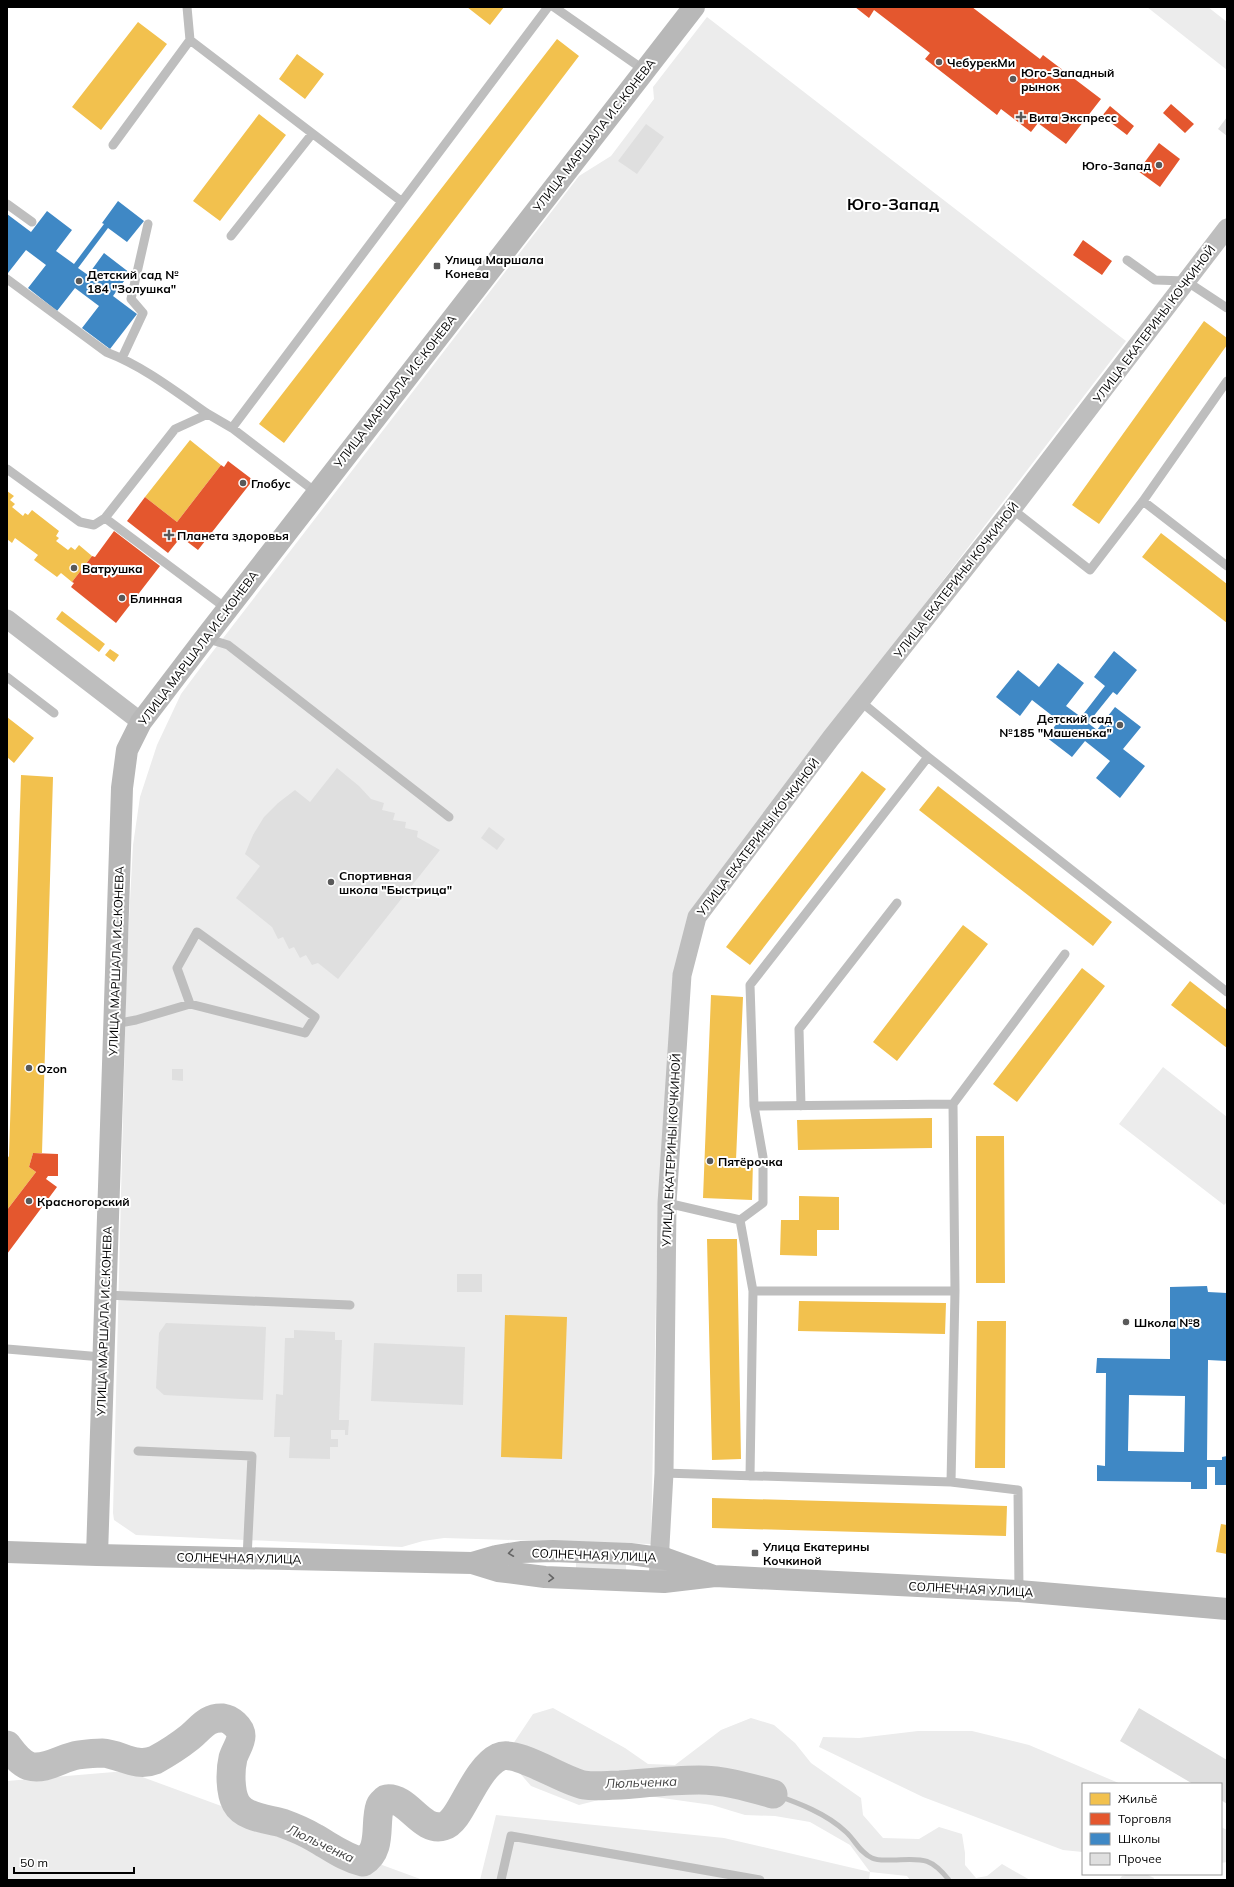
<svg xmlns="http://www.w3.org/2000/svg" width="1234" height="1887" font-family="Mulish,sans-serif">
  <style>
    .green { fill: #ececec }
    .homes { fill: #f2c14e }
    .shops { fill: #e4572e }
    .schools { fill: #3f88c5; fill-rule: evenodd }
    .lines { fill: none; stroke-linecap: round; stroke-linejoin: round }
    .stream { stroke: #bfbfbf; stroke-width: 5 }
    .river { stroke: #bfbfbf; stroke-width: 29 }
    .building { fill: #dfdfdf }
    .lane { stroke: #bebebe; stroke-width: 9 }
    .street { stroke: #bebebe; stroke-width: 19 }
    .secondary { stroke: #b8b8b8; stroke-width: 22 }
    .oneway { stroke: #656565 }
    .poi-dot { fill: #595959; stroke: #fff; stroke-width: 1.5 }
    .labels { text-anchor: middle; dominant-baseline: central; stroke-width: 4; stroke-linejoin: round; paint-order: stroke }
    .poi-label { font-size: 12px; font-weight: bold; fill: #000; stroke: #fff; text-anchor: start }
    .street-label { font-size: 12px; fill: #000; stroke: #fff }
    .water-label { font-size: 13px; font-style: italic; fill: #444; stroke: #fff }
    .district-label { font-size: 16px; font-weight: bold; fill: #000; stroke: #fff }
  </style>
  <rect width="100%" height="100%" fill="#fff"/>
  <path class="green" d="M1147,7H1208L1227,22V70Z
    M707,17L1126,341L690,911L658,1200L651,1544L444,1538L423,1541L402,1547L136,1535L114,1520L113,1513L127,956L133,845L140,797L157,745L181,694L207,659L579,176L611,156L654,99L653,87Z
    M1163,1067L1227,1117V1202L1224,1205L1119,1124Z
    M576,1561H626V1574L576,1569Z
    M553,1708L625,1748L648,1764L675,1765L721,1730L751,1718L774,1725L795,1743L811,1763L861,1798L863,1815L883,1838L919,1839L939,1827L962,1834L965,1853V1865L976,1878L987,1876L1002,1864L1030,1880H910L907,1876L870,1872L850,1845L810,1822L775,1816L745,1815L712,1805L648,1796L618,1795L579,1805L531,1786L505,1756L533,1714Z
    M918,1731H972L1029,1745L1121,1784H1083V1852L1063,1850L923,1797L819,1747L823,1737L859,1738Z
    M126,1771L423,1880H7V1781Z
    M496,1815L724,1838L870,1872L869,1880H480Z
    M1221,1827L1227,1830V1862L1221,1863Z
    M1130,1874H1146L1154,1878L1153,1880H1119L1122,1876Z"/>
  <path class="homes" d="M467,7H504L490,25Z
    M138,22L167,44L101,130L72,107Z
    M557,39L579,56L284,443L259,424Z
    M297,54L324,74L305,99L279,79Z
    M259,114L286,135L220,221L193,201Z
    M1204,321L1227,338V345L1099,524L1072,505Z
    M190,440L221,465L177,522L145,497Z
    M7,491L14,496L10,500L15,504L12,507L23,516L25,513L28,515L32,510L59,531L56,536L59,538L56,541L68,550L71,547L75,550L79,545L92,556L72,582L61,573L57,577L34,560L38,555L15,538L12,543L7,539Z
    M1161,533L1227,584V623L1142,557Z
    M62,611L105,644L99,652L56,619Z
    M110,649L119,655L114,662L105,655Z
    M7,717L34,738L14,763L7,757Z
    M862,771L886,789L750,965L726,947Z
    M21,775L53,777L42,1153H33L29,1167L36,1172L7,1210V1159L9,1156Z
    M938,786L1112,922L1093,946L919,810Z
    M963,925L988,944L897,1061L873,1042Z
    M1082,968L1105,986L1017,1102L993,1084Z
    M1190,981L1227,1010V1048L1171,1005Z
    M711,995L743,997L736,1160L753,1161L752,1200L703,1198Z
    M932,1118V1148L798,1150L797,1120Z
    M976,1136H1004L1005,1283H976Z
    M799,1196L839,1197V1230H817V1256L780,1255L781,1220H799Z
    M707,1239H737L741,1459L712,1460Z
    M799,1301L946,1303L945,1334L798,1331Z
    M505,1315L567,1317L562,1459L501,1457Z
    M977,1321H1006L1005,1468H975Z
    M712,1498L1007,1506L1006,1536L712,1528Z
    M1221,1524L1227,1525V1554L1216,1552Z"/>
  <path class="shops" d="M855,7H972L1040,59L1043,55L1101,99L1066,144L1038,123L1031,132L1001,109L997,115L925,59L930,53L874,10L869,18Z
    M1171,104L1194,124L1185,133L1163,113Z
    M1110,106L1134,126L1127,135L1102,116Z
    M1159,143L1180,159L1160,187L1138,171Z
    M1083,240L1112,261L1102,275L1073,255Z
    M228,461L253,480L198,550L181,537L168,553L127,521L145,497L177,522L221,465L224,467Z
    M114,531L160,566L116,623L71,587L74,583L72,582L92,556L95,557Z
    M33,1153L58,1154V1176H48L46,1179L57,1187L7,1254V1210L36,1172L29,1167Z"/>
  <path class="schools" d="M118,201L144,221L127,242L108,228L78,268L88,275L104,253L130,273L113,296L137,314L110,349L82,328L99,306L75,288L57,311L28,288L46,265L26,250L8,273L7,272V214L31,232L47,211L72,230L56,251L74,264L104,224L102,223Z
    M1114,651L1137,670L1117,695L1113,692L1088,723L1097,730L1115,707L1141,727L1123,749L1145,766L1120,798L1096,778L1110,761L1085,741L1072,757L1046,737L1059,721L1032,700L1020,716L996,697L1018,670L1039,687L1058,663L1084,683L1066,706L1081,717L1105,686L1094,677Z
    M1207,1286L1208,1292L1227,1293V1361L1208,1360L1207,1460H1222V1457L1227,1456V1485H1215V1467H1207V1489H1191V1482L1097,1481V1465L1105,1466L1106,1373H1096L1097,1358L1170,1359V1287ZM1129,1395L1185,1396L1184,1452L1128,1451Z"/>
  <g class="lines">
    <path class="stream" d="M773,1794C798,1803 826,1813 846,1832C855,1840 860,1853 872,1858C878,1861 886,1860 893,1860C922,1859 930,1856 949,1880"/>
    <path class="river" d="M7,1745C13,1753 19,1762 29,1766C45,1771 63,1757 78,1755C86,1754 95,1753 102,1753C121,1754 135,1768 155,1760C166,1754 180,1745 190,1737C201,1728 207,1717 223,1718C230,1719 241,1727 241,1736C241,1743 235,1751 233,1758C230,1771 230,1792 236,1803C244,1818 268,1819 282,1823C293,1827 305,1832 315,1838C331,1847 345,1858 363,1862C383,1850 374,1823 380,1806C381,1803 384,1801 386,1799C408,1796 421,1833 444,1826C461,1822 473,1770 499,1757C516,1749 565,1782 584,1785C596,1787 608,1785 620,1785C646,1783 673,1780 699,1780C724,1780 748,1787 773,1794"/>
  </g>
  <path class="building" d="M1227,117V136L1218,129Z
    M646,124L664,137L637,174L618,161Z
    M337,768L359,786L371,799L384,803L382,810L395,813L393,820L406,822L405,828L418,831L417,837L440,850L338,979L318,963L312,965L306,955L300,958L294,947L289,949L283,937L278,939L272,927L236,898L260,866L245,854L253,835L264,817L278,803L295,790L310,802Z
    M489,827L505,839L497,850L481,838Z
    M172,1069H183V1081L172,1080Z
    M457,1274H482V1292H457Z
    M166,1323L266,1327L263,1400L164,1395L156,1388L159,1333Z
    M294,1330L335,1332V1340H342L339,1420H349L348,1435H345V1430H331V1439H338V1447H330V1459L289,1458L290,1437H274L276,1394L283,1395L285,1338H294Z
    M374,1343L465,1347L463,1405L371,1401Z
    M1139,1708L1227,1760V1804L1221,1800V1784H1193L1120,1741Z"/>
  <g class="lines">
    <path class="lane" d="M554,7L644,70
      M190,40L401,201
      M113,145L190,40L187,7
      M7,204L32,222
      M231,236L312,134
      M1127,260L1155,280L1186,281L1227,308
      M7,279L106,352C143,366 175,391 208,414
      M122,358L143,313L131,299L148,224
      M232,428L548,7
      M7,469L80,522L94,525L105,518L175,429L208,414L232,428L317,493
      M1143,501L1227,566
      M1012,509L1090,570L1143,501L1227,381
      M105,518L227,609
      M205,638L228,645L449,817
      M7,677L54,713
      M860,701L928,757L1227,992
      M114,1024L136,1020L190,1004L305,1033L315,1017L197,932L177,968L190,1004
      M754,1106L953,1104
      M801,1106L799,1029L897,903
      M667,1203L740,1220
      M753,1291H955
      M105,1295L350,1305
      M7,1349L102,1357
      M138,1451L252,1456L247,1558
      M664,1473L951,1482L1018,1490L1019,1591
      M750,1476L753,1291L740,1220L763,1203V1157L754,1106L750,985L928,757
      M951,1482L955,1291L953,1104L1065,954
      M501,1880L511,1836L760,1880"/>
    <path class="street" d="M7,619L141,722
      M658,1582L664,1473L667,1203L682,975L697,917L831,738L1012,509L1227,228"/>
    <path class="secondary" d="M7,1552L97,1555L472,1563L496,1556L521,1552L553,1551L630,1554L667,1559L714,1576
      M97,1555L122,788L127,750L141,722L205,638L694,7
      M472,1563L498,1571L545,1577L664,1582L715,1576L1019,1591L1227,1609"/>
  </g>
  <defs><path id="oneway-chevron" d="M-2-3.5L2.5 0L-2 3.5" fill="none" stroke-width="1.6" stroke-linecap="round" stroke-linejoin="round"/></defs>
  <g class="oneway">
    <use href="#oneway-chevron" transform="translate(511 1553) rotate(172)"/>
    <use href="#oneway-chevron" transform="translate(551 1578) rotate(3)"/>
  </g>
  <g class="poi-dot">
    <circle cx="939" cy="62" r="4"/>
    <circle cx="1013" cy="79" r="4"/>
    <path d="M1019 111h4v4h4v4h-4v4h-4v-4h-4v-4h4z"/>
    <circle cx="1159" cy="165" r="4"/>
    <rect x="433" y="262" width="8" height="8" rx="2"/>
    <circle cx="79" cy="281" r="4"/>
    <circle cx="243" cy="483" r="4"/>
    <path d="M167 529h4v4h4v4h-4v4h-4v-4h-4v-4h4z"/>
    <circle cx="74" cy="568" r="4"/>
    <circle cx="122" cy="598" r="4"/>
    <circle cx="1120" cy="725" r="4"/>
    <circle cx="331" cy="882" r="4"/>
    <circle cx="29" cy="1068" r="4"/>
    <circle cx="710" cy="1161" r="4"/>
    <circle cx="29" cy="1201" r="4"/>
    <circle cx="1126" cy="1322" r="4"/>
    <rect x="751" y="1549" width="8" height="8" rx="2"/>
  </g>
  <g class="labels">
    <g class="poi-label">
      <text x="947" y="62">ЧебурекМи</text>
      <text x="1021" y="72">Юго-Западный<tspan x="1021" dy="14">рынок</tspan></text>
      <text x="1029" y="117">Вита Экспресс</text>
      <text x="1151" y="165" text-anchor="end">Юго-Запад</text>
      <text x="445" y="259">Улица Маршала<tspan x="445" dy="14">Конева</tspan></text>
      <text x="87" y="274">Детский сад №<tspan x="87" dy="14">184 "Золушка"</tspan></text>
      <text x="251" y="483">Глобус</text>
      <text x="177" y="535">Планета здоровья</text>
      <text x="82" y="568">Ватрушка</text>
      <text x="130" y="598">Блинная</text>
      <text x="1112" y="718" text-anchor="end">Детский сад<tspan x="1112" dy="14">№185 "Машенька"</tspan></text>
      <text x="339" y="875">Спортивная<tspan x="339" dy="14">школа "Быстрица"</tspan></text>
      <text x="37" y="1068">Ozon</text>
      <text x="718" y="1161">Пятёрочка</text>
      <text x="37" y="1201">Красногорский</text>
      <text x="1134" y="1322">Школа №8</text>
      <text x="763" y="1546">Улица Екатерины<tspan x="763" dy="14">Кочкиной</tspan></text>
    </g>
    <g class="street-label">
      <text transform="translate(594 135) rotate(-52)">УЛИЦА МАРШАЛА И.С.КОНЕВА</text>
      <text transform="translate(1154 324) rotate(-53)">УЛИЦА ЕКАТЕРИНЫ КОЧКИНОЙ</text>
      <text transform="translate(395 391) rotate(-52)">УЛИЦА МАРШАЛА И.С.КОНЕВА</text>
      <text transform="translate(956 580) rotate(-52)">УЛИЦА ЕКАТЕРИНЫ КОЧКИНОЙ</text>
      <text transform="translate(198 648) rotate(-53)">УЛИЦА МАРШАЛА И.С.КОНЕВА</text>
      <text transform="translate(758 837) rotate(-53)">УЛИЦА ЕКАТЕРИНЫ КОЧКИНОЙ</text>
      <text transform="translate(116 961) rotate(-88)">УЛИЦА МАРШАЛА И.С.КОНЕВА</text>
      <text transform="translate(671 1150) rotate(-87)">УЛИЦА ЕКАТЕРИНЫ КОЧКИНОЙ</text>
      <text transform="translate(104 1321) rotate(-88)">УЛИЦА МАРШАЛА И.С.КОНЕВА</text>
      <text transform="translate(594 1555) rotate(2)">СОЛНЕЧНАЯ УЛИЦА</text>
      <text transform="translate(239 1558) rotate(1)">СОЛНЕЧНАЯ УЛИЦА</text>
      <text transform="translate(971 1589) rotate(3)">СОЛНЕЧНАЯ УЛИЦА</text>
    </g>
    <g class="water-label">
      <text transform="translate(641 1782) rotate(-2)">Люльченка</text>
      <text transform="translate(321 1843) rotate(25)">Люльченка</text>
    </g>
    <g class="district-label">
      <text x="893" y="204">Юго-Запад</text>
    </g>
  </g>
  <rect width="1234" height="1887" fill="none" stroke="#000000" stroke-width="16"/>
  <rect x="1082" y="1783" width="140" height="92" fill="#ffffff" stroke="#999999"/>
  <rect x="1090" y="1793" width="20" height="12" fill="#f2c14e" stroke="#999999"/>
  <text x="1118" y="1803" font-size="12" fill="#000000">Жильё</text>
  <rect x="1090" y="1813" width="20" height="12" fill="#e4572e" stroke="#999999"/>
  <text x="1118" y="1823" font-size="12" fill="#000000">Торговля</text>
  <rect x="1090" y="1833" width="20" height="12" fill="#3f88c5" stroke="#999999"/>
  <text x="1118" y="1843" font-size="12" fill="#000000">Школы</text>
  <rect x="1090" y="1853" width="20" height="12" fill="#dfdfdf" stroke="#999999"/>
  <text x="1118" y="1863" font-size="12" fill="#000000">Прочее</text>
  <path d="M14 1867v6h120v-6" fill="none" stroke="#000000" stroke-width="2"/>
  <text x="20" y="1867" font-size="12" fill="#000000" stroke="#ffffff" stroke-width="3" paint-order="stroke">50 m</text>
</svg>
